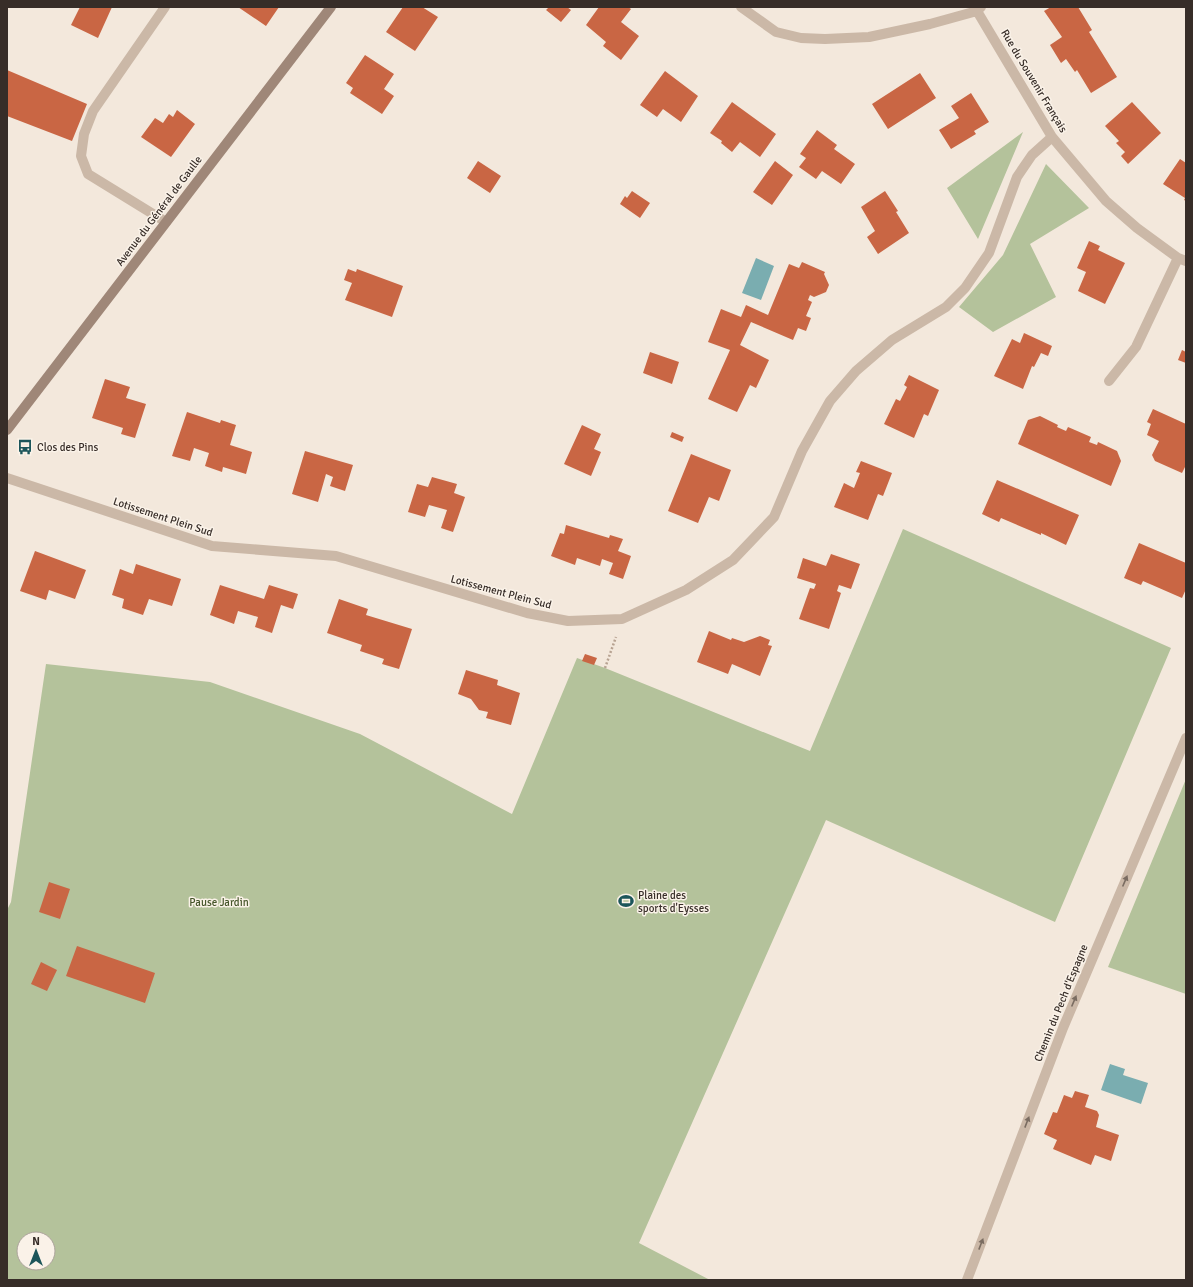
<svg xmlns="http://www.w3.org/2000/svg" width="1193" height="1287" font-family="Signika,sans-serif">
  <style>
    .green { fill: #b4c29b; fill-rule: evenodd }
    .water { fill: #7aadb0 }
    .building { fill: #c96644 }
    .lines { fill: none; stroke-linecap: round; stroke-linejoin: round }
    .path { stroke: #b7a291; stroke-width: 2.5; stroke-dasharray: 2 2; stroke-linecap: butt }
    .service { stroke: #cbb8a7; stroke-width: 10 }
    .minor { stroke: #cbb8a7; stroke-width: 10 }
    .secondary { stroke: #9f8778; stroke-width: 10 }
    .oneway { fill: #7a6c61 }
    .labels { text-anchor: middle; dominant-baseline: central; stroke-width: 3; stroke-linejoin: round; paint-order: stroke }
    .street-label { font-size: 11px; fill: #372d28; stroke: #faf2e8 }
    .poi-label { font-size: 11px; fill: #372d28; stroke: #faf2e8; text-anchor: start }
    .park-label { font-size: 11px; fill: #46562b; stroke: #faf2e8 }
  </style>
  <rect width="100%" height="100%" fill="#f3e8dc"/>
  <path class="green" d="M1023,132L978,239L947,188Z
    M1046,164L1089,208L1030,244L1056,297L993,332L959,307L1003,255Z
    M903,529L1171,648L1055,922L826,820L639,1243L710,1280H7V910L11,902L46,664L210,682L360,734L512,814L577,658L605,668L810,751ZM24,1239H48V1263H24Z
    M1186,779V994L1108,967Z"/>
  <path class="water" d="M756,258L774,266L761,300L742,293Z
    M1110,1064L1125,1069L1123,1075L1148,1083L1141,1104L1101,1090Z"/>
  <path class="building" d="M80,7H112L98,38L71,25Z
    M238,7H279L266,26Z
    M403,7H422L438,17L415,51L386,32Z
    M549,7H567L571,10L561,22L546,10Z
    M599,7H628L631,9L621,22L639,36L621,60L603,46L606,42L586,25Z
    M1051,7H1078L1092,30L1089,32L1117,77L1091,93L1077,70L1075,72L1066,59L1061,63L1050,45L1062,37L1044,11Z
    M365,55L394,74L384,89L394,96L382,114L350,93L353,88L346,83Z
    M7,70L87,104L72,141L7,116Z
    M665,71L698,96L681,122L663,109L657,117L640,105Z
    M920,73L936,98L888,129L872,104Z
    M971,93L989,122L974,131L976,134L951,149L939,130L959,118L951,106Z
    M732,102L776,134L760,157L740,142L732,152L721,143L722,141L710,133Z
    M1132,102L1161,133L1128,164L1121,156L1125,152L1116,143L1119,141L1105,126Z
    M177,110L195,124L171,157L141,137L155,118L163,123L169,114L173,117Z
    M817,130L837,145L834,149L855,164L841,184L822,171L816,179L799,167L806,158L800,154Z
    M1180,159L1186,163V201L1184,200L1185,198L1163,184Z
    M478,161L501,176L490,193L467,178Z
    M775,161L793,175L772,205L753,192Z
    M632,191L650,203L640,218L620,204L625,196L627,198Z
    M885,191L898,211L896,212L909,233L878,254L867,237L875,231L861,207Z
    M1089,241L1100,246L1098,250L1125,263L1105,304L1078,291L1086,272L1077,268Z
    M802,262L825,272L824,274L829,285L826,292L814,297L810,295L808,300L812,302L806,316L811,318L806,331L798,328L793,340L751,322L740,345L769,360L756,388L750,385L737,412L708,399L730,350L708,342L721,309L741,317L746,305L768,315L789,264L799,268Z
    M348,269L356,272L357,269L403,286L392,317L345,300L352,283L344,280Z
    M1024,333L1052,346L1048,356L1041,353L1034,367L1032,366L1023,389L994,376L1012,339L1020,343Z
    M1182,350L1186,352V363L1178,360Z
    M650,352L679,362L672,384L643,373Z
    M909,375L939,390L928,416L924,414L914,438L884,424L896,399L900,401L907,387L904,385Z
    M105,379L130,387L126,398L146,404L135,438L121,434L123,428L92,418Z
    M1153,409L1186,424V465L1182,473L1155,461L1152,455L1159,441L1147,435L1151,424L1147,422Z
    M187,412L220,423L221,420L236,425L230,445L252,452L246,474L223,467L222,472L205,466L209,453L194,448L190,461L172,456Z
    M1040,416L1058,425L1057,427L1066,431L1068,427L1091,437L1089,442L1097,445L1098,442L1117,451L1121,461L1111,486L1018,444L1028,420Z
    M582,425L601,434L594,449L601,452L591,476L564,464Z
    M672,432L684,437L682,442L670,437Z
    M305,451L353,465L345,491L330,486L333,477L326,474L318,502L292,494Z
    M691,454L731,470L719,501L709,497L698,523L668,511Z
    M861,461L892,473L883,496L878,494L868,520L834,507L844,483L854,488L860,473L856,472Z
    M432,477L457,484L454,493L465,497L453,532L441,528L447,510L429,505L425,517L408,512L417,484L428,487Z
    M997,480L1079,515L1066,545L1041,533V535L1001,518L999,522L982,514Z
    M566,525L609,538L610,535L623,539L618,551L631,556L623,579L609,574L613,563L602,559L600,566L577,558L575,565L551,556L560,533L564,534Z
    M1139,543L1186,563V589L1182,598L1143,581L1141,585L1124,578Z
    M35,551L86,570L75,599L49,590L46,600L20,591Z
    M831,554L860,564L851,589L839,585L837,591L841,593L829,629L799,619L810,588L814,589L816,584L797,578L803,558L826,566Z
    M136,564L181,579L172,606L149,599L143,615L122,608L124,599L112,595L120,569L133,574Z
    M220,585L264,599L269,585L298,594L293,609L281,605L272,633L255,627L258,617L238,611L234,624L210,615Z
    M339,599L368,609L366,615L412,629L399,669L382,664L384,659L360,651L362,645L327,633Z
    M709,631L731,640L732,638L744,642L760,636L770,640L768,645L772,646L760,676L732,664L728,674L697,662Z
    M585,654L597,658L594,665L582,661Z
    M466,670L498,680L497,685L520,693L511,725L486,718L488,712L479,710L471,699L458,694Z
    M49,882L70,889L60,919L39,912Z
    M77,946L155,973L145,1003L66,976Z
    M41,962L57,970L47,991L31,984Z
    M1075,1091L1089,1095L1085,1107L1097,1111L1099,1115L1096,1127L1119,1135L1111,1161L1095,1155L1091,1165L1053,1149L1057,1140L1044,1134L1053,1112L1057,1113L1064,1095L1072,1098Z"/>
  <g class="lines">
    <path class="path" d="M605,668L616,637"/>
    <path class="service" d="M165,7L93,111L84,134L81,156L88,174L166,222"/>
    <path class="minor" d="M741,7L776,32L801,38L825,39L869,37L930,24L977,11L981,7
      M977,11L1052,137L1106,201L1137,228L1178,258L1186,261
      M1109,381L1136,347L1178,258
      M7,478L212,546L336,556L527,613L568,621L622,619L686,590L733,560L774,517L802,451L830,401L856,371L892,340L946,307L965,288L989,253L1017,177L1032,155L1052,137
      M967,1280L1063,1028L1186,738"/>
    <path class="secondary" d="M7,430L331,7"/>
  </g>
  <defs><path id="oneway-solid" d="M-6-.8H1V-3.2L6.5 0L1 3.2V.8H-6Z"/></defs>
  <g class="oneway">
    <use href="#oneway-solid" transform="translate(1125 881) rotate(-67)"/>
    <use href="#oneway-solid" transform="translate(1074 1001) rotate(-67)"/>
    <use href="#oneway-solid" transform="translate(1027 1122) rotate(-69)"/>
    <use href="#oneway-solid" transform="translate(981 1244) rotate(-69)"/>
  </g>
  <defs>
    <g id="bus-bare" transform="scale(1.2)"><path d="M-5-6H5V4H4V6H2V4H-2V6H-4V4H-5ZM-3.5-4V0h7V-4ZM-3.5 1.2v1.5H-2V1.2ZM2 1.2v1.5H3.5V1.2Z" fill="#1c555a" stroke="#faf2e8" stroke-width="2.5" paint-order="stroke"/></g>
    <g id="stadium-bare" transform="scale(1.2)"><path d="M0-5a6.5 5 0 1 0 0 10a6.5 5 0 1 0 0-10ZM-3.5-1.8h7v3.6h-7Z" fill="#1c555a" stroke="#faf2e8" stroke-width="2.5" paint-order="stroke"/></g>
  </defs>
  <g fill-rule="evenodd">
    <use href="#bus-bare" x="25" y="447"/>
    <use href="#stadium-bare" x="626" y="901"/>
  </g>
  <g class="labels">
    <g class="street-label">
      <text transform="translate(1034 81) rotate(59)">Rue du Souvenir Français</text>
      <text transform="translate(159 211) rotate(-53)">Avenue du Général de Gaulle</text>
      <text transform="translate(163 517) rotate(18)">Lotissement Plein Sud</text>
      <text transform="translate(501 592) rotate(15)">Lotissement Plein Sud</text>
      <text transform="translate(1061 1003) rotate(-68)">Chemin du Pech d'Espagne</text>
    </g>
    <g class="poi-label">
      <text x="37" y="447">Clos des Pins</text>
      <text x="638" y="895">Plaine des<tspan x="638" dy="13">sports d'Eysses</tspan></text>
    </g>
    <g class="park-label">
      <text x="219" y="902">Pause Jardin</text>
    </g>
  </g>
  <rect width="1193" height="1287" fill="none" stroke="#372d28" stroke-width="16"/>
  <g transform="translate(36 1251)"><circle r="19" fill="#faf2e8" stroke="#aca39b"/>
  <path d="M0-3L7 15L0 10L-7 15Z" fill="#1c555a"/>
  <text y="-6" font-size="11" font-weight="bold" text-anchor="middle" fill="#372d28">N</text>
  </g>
</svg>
